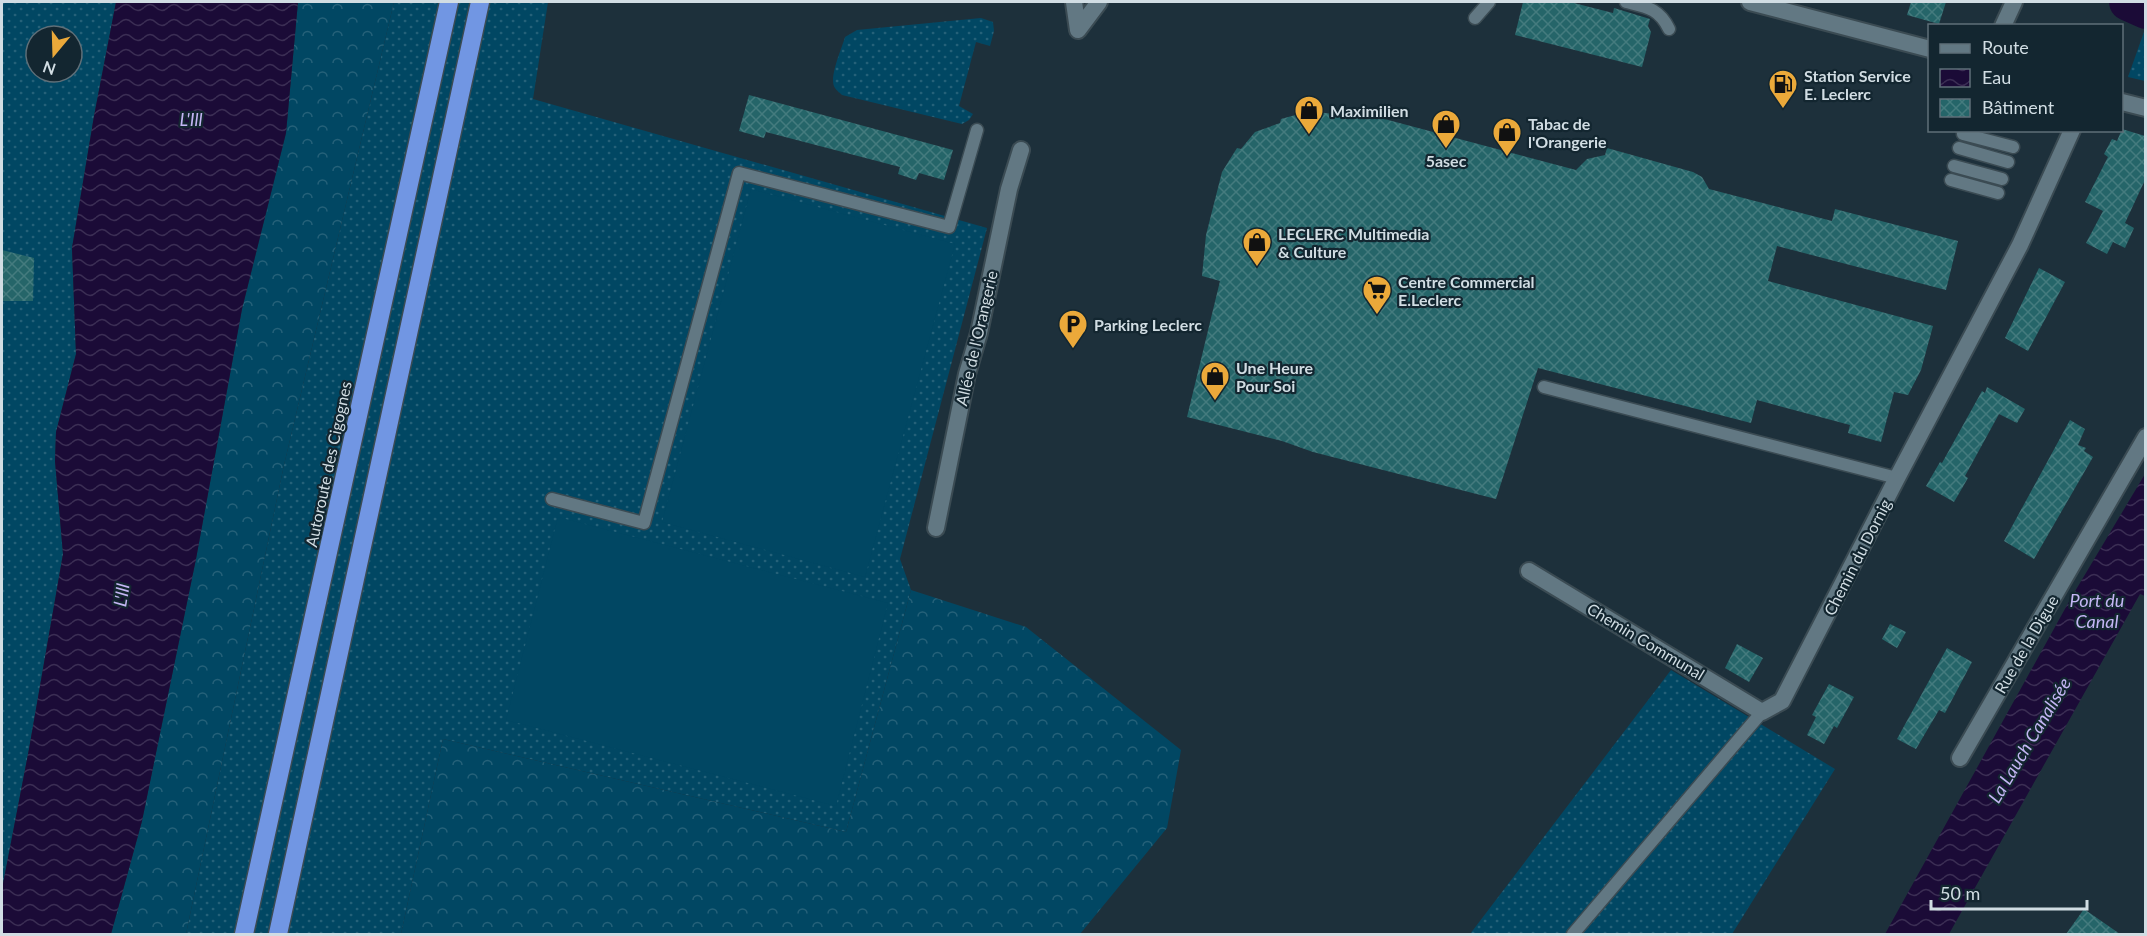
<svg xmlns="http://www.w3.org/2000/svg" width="2147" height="936" font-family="Lato,sans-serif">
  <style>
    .grass { fill: url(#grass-dots); fill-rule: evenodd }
    .forest { fill: url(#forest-crowns) }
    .pitch { fill: #014763 }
    .water { fill: url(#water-waves) }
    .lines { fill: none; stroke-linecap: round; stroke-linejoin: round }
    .river { stroke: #1b0b37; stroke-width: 38 }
    .building { fill: url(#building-cross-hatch) }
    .service-casing { stroke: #3b4b53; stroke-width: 15 }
    .minor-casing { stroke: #3b4b53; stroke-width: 20 }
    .secondary-casing { stroke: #3b4b53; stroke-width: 20 }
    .motorway-casing { stroke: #3b4b53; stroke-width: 21 }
    .service { stroke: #627883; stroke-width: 12 }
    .minor { stroke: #627883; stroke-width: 16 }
    .secondary { stroke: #627883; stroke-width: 16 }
    .motorway { stroke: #7196e3; stroke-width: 18 }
    .labels { text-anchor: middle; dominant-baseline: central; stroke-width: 4.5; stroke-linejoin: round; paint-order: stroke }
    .poi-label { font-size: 16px; font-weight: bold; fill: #d1dde3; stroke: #132630; text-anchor: start }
    .street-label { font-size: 16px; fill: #d1dde3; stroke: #132630 }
    .water-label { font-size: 18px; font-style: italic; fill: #c4b6f4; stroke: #132630 }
  </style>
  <defs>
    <pattern id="grass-dots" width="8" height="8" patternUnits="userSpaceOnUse" patternTransform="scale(1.5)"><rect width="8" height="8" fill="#014763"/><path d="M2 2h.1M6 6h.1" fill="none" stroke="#256179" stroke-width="1.8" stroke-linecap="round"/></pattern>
    <pattern id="forest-crowns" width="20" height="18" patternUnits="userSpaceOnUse" patternTransform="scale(1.5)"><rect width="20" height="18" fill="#014763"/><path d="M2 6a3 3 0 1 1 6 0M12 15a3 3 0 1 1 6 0" fill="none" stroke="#256179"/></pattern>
    <pattern id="water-waves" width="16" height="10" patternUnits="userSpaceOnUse" patternTransform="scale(1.5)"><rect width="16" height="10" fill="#1b0b37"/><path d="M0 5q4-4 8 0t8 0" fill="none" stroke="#3b2e54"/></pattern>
    <pattern id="building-cross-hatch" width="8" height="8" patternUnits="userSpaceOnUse" patternTransform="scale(1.5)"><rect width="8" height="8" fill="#256569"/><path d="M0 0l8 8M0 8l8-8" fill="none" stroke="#447b7e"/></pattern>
  </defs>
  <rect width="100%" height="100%" fill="#1d303b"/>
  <path class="grass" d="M2,2H116L94,116L72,248L76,354L56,432L55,461L63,554L29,749L2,889ZM36,36H72V72H36Z
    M394,2H548L533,99L987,228L900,559L911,590L846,832L443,739L401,934H186L284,465Z
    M981,18L993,22L994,31L990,46L976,42L959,106L973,114L969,120L962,124L842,95C841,94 836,90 835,88C828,79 842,48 845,37L857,30Z
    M2145,29V81L2128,77Z
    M1671,670L1835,769L1732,934H1470Z"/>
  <path class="forest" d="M298,2H394L284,465L186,934H111L142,821L196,559L242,309L286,133Z
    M911,590L1026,627L1181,750L1167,828L1080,934H401L443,739L846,832Z"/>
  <path class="pitch" d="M751,189L955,244L865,577L662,522Z
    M558,517L888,603L836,806L506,720Z"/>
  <path class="water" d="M116,2H298L286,133L242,309L196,559L142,821L111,934H2V889L29,749L63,554L55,461L56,432L76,354L72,248L94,116Z
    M2145,474V596L2140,594L1949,934H1885L2071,598Z"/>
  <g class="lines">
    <path class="river" d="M2128,2L2146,10"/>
  </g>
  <path class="building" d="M1523,2H1570L1613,13L1614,8L1650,19L1648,26L1651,32L1642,67L1515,35Z
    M1911,2H1946L1939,24L1907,15Z
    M749,95L953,150L944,180L919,173L916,180L898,174L900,167L766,132L764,138L739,131Z
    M1318,112L1361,118L1362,113L1576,170L1587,159L1605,155L1607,148L1693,172L1702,177L1709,189L1832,221L1835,209L1958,241L1946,290L1777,246L1768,281L1933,326L1921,370L1908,395L1894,392L1881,442L1848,433L1850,425L1757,400L1751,423L1538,368L1496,499L1313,452L1282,441L1187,417L1220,281L1202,276L1206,235L1222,172L1237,148L1241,149L1255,132L1280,123L1281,119L1299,114Z
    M2122,129L2145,136V180L2125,223L2134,228L2125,248L2113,242L2107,254L2086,243L2103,211L2085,202L2108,157L2104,154L2112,139L2117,141Z
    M2,250L34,258L33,301H2Z
    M2039,268L2065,282L2028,351L2005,338Z
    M1987,387L2025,409L2017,423L1999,414L1965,476L1968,478L1954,502L1926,486L1940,462L1942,463L1982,391L1985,393Z
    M2070,420L2085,429L2078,445L2086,448L2084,451L2093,457L2034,559L2004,541Z
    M1890,624L1906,632L1897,648L1882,639Z
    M1737,644L1763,658L1749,682L1725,668Z
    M1947,648L1972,662L1945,713L1939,710L1916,749L1897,739Z
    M1829,684L1854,697L1837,728L1834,726L1824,744L1807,735L1816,717L1812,715Z
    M2084,909L2120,934H2066Z"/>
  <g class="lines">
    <g class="service-casing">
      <path id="service" d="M1626,2C1646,7 1659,8 1669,29
        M1475,18L1489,2
        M1963,134L2013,147
        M1959,148L2008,162
        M1954,166L2002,179
        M1951,180L1998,193
        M1544,387L1897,478
        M552,499L644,523L739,173L949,227L977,130
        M1573,934L1762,712"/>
    </g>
    <g class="minor-casing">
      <path id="minor" d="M1074,2L1078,30
        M2003,26L2014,2
        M1078,30L1099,2
        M936,528L967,374L979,333L1009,189L1021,150
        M1529,571L1762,712L1782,701L1897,478L2020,245L2072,130
        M1960,758L2146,437"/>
    </g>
    <g class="secondary-casing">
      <path id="secondary" d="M1750,2L1930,49
        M2122,102L2146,108"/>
    </g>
    <g class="motorway-casing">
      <path id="motorway" d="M244,934L449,2
        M278,934L480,2"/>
    </g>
    <use href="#service" class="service"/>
    <use href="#minor" class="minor"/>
    <use href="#secondary" class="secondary"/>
    <use href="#motorway" class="motorway"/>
  </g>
  <defs>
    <g id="fuel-pin" transform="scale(1.5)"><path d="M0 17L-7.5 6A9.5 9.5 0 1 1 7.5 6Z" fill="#eba93a" stroke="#132630"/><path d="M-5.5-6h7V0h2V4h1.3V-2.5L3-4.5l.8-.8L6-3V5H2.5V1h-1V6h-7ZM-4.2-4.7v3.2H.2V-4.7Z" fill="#111"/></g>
    <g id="shop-pin" transform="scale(1.5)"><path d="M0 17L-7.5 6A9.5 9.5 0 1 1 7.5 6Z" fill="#eba93a" stroke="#132630"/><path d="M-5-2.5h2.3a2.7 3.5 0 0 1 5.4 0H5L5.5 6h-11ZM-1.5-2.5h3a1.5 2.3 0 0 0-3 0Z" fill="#111"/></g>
    <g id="supermarket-pin" transform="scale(1.5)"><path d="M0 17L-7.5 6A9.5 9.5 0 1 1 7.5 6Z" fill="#eba93a" stroke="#132630"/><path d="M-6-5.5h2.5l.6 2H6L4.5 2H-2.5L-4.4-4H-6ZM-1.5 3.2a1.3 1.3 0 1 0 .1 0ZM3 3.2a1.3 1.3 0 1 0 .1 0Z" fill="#111"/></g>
    <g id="parking-pin" transform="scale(1.5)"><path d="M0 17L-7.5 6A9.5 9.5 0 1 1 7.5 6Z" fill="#eba93a" stroke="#132630"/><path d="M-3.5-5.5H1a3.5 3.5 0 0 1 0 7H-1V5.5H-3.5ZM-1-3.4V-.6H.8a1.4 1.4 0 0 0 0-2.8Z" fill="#111"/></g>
  </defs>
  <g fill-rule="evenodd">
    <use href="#fuel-pin" x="1783" y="84"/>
    <use href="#shop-pin" x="1309" y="110"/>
    <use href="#shop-pin" x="1446" y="124"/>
    <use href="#shop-pin" x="1507" y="132"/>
    <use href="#shop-pin" x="1257" y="242"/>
    <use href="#supermarket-pin" x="1377" y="290"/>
    <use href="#parking-pin" x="1073" y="324"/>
    <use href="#shop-pin" x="1215" y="376"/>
  </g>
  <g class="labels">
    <g class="poi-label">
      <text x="1804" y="75">Station Service<tspan x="1804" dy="18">E. Leclerc</tspan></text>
      <text x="1330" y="110">Maximilien</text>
      <text x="1528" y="123">Tabac de<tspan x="1528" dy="18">l'Orangerie</tspan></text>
      <text x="1446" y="160" text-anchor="middle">5asec</text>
      <text x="1278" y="233">LECLERC Multimedia<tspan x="1278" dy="18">&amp; Culture</tspan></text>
      <text x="1398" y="281">Centre Commercial<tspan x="1398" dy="18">E.Leclerc</tspan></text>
      <text x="1094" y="324">Parking Leclerc</text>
      <text x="1236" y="367">Une Heure<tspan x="1236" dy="18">Pour Soi</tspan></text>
    </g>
    <g class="street-label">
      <text transform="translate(976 338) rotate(-77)">Allée de l'Orangerie</text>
      <text transform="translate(328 464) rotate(-78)">Autoroute des Cigognes</text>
      <text transform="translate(1857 557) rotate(-63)">Chemin du Dornig</text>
      <text transform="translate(1646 641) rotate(31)">Chemin Communal</text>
      <text transform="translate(2026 644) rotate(-60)">Rue de la Digue</text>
    </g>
    <g class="water-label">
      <text x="191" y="119">L'Ill</text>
      <text transform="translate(121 595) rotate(-81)">L'Ill</text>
      <text x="2097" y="600">Port du<tspan x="2097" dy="21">Canal</tspan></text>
      <text transform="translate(2029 740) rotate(-59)">La Lauch Canalisée</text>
    </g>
  </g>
  <rect width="2147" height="936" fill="none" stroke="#d1dde3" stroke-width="6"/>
  <rect x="1928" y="24" width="195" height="108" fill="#132630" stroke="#5f6f78" stroke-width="1.5"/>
  <rect x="1940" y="44" width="30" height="9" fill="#627883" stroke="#5f6f78" stroke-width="1.5"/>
  <text x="1982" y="54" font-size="18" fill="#d1dde3">Route</text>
  <rect x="1940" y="69" width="30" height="18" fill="url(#water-waves)" stroke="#5f6f78" stroke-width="1.5"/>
  <text x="1982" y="84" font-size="18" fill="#d1dde3">Eau</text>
  <rect x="1940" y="99" width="30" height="18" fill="url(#building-cross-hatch)" stroke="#5f6f78" stroke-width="1.5"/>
  <text x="1982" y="114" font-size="18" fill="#d1dde3">Bâtiment</text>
  <g transform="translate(54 54) rotate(199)"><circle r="28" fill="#132630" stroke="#5f6f78" stroke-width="1.5"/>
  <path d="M0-4.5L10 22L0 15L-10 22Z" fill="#eba93a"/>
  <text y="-9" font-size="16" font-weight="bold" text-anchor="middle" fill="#d1dde3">N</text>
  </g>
  <path d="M1931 900v9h156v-9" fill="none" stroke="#d1dde3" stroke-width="3"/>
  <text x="1940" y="900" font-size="18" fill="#d1dde3" stroke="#132630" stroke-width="4.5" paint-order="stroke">50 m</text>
</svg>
